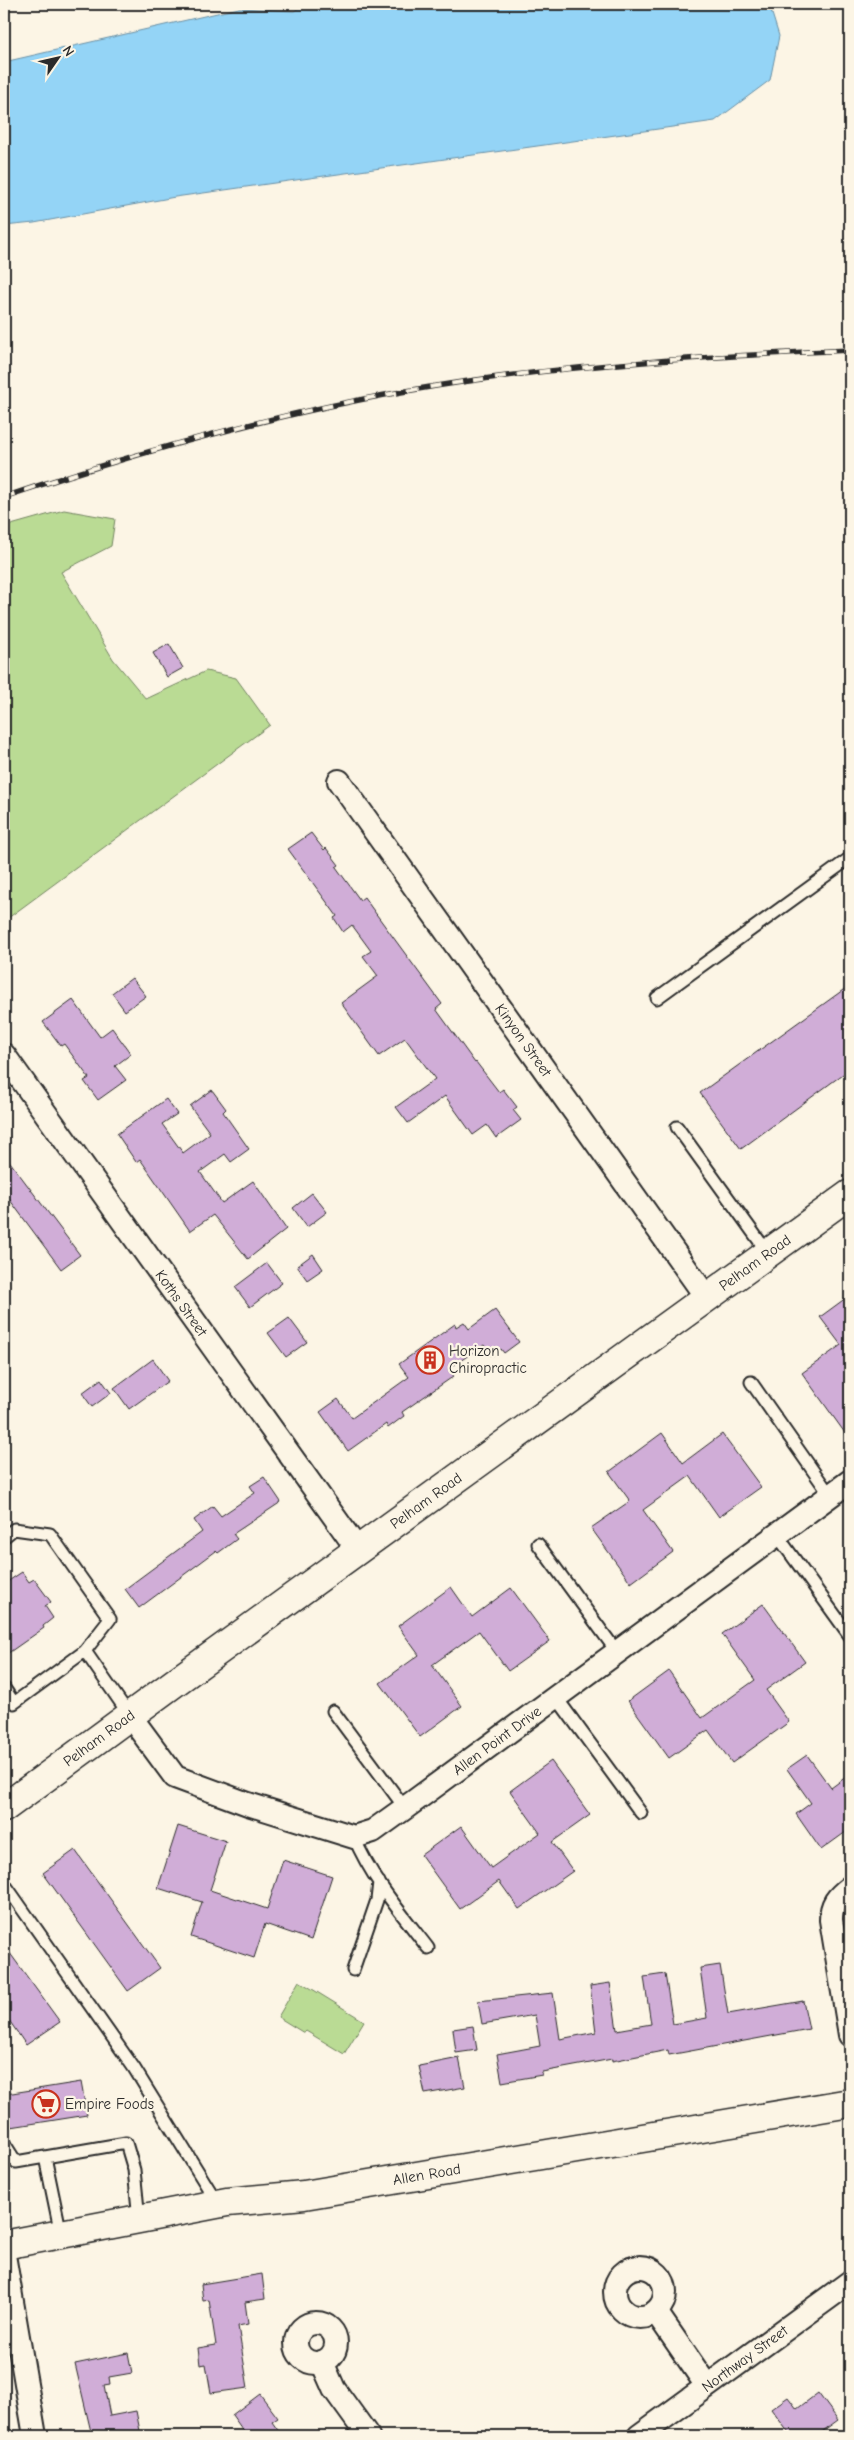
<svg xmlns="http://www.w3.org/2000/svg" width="854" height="2440" font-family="'Comic Neue',sans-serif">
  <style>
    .green { fill: #badb94; stroke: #728360 }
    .water { fill: #94d4f6; stroke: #6a90a5 }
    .building { fill: #d0add7; stroke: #2b2b2b }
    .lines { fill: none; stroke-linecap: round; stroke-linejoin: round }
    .lane-casing { stroke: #2b2b2b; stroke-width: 15 }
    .street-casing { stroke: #2b2b2b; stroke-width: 26 }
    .secondary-casing { stroke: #2b2b2b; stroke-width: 31 }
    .lane { stroke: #fcf5e5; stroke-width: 11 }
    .street { stroke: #fcf5e5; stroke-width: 22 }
    .secondary { stroke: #fcf5e5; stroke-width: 28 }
    .rail-casing { stroke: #2b2b2b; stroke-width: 5.5 }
    .rail { stroke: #fcf5e5; stroke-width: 4; stroke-dasharray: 11; stroke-linecap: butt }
    .labels { text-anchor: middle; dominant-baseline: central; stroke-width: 4.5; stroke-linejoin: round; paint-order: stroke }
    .street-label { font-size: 15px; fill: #2b2b2b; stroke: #fcf5e5 }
    .poi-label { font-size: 15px; fill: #2b2b2b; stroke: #fcf5e5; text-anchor: start }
  </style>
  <rect width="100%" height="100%" fill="#fcf5e5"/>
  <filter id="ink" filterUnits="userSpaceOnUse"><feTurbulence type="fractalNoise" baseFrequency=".02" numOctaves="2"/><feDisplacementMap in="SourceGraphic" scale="10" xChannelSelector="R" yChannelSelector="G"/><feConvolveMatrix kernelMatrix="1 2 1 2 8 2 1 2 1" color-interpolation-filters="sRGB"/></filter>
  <g filter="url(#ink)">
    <path class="green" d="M64,510L115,519L111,546L61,572L113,659L146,699L206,671L236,678L270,725L4,921V527Z
      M299,1981L364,2021L344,2054L306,2031L304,2033L278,2017Z"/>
    <path class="water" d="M306,4H769L779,36L770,80L715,121L175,197L34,223L4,226V62L239,8L294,11Z"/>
    <path class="building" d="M169,644L183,668L167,677L153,653Z
      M311,833L324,850L326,848L339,865L336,867L360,900L364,897L371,907L442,1004L436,1009L475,1063L476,1062L499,1092L503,1089L517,1107L513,1110L521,1120L496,1138L487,1125L473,1135L445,1096L408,1123L396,1107L435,1079L405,1038L379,1056L341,1003L378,976L363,956L371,951L352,925L343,932L334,918L337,916L288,849Z
      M132,978L146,996L125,1011L112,993Z
      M850,985V1069L741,1149L700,1093Z
      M73,1000L100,1037L112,1028L131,1054L115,1066L126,1080L98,1100L84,1081L89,1078L64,1044L61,1046L43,1022Z
      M212,1090L226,1109L223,1112L249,1149L231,1162L225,1154L200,1172L222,1203L253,1181L286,1229L248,1259L213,1215L190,1231L140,1159L136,1162L117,1134L166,1099L177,1114L162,1124L183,1153L210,1133L190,1106Z
      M4,1154L80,1255L61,1269L4,1192Z
      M312,1193L327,1212L307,1227L293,1208Z
      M313,1254L323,1269L307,1280L297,1266Z
      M267,1263L282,1283L250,1307L235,1287Z
      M850,1295V1440L802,1373L841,1345L820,1317Z
      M495,1310L519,1342L504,1353L501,1349L492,1356L484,1345L448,1369L454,1376L402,1412L404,1416L388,1428L386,1424L348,1451L320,1412L338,1399L352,1418L409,1377L399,1364L455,1324L456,1327L464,1322L469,1329Z
      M289,1318L307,1342L286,1357L268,1333Z
      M153,1359L168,1381L129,1409L114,1388Z
      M101,1379L111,1393L92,1407L82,1393Z
      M662,1433L683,1463L722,1434L761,1487L719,1517L690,1476L643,1510L673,1552L631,1583L591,1528L630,1501L609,1472Z
      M264,1477L281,1502L233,1534L237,1539L218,1553L216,1551L139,1608L125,1589L202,1532L194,1520L213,1506L221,1516L255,1493L250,1486Z
      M22,1572L29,1582L34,1579L51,1602L45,1606L53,1618L43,1626L44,1628L4,1656V1584Z
      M451,1587L472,1617L511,1588L550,1641L508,1671L479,1631L432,1665L462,1706L420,1737L380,1683L419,1655L398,1626Z
      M763,1604L805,1662L766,1690L789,1722L732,1763L708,1730L669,1758L628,1701L669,1671L702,1718L755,1680L722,1634Z
      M807,1755L831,1788L850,1774V1829L821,1850L796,1814L811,1803L787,1769Z
      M551,1761L590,1815L552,1842L573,1871L519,1909L499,1881L460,1909L421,1855L461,1826L491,1868L540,1833L510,1791Z
      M178,1826L226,1841L210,1890L267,1909L283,1860L332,1876L311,1940L265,1924L254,1958L191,1937L202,1902L158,1888Z
      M75,1850L160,1968L128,1991L43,1873Z
      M4,1945L60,2022L26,2045L4,2013Z
      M720,1965L728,2014L803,2001L809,2029L669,2055L668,2050L612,2061V2059L542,2072V2075L502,2082L497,2054L540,2046L535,2015L482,2024L478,2001L553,1993L560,2039L596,2032L590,1986L610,1983L617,2030L651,2024L644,1977L665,1974L673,2024L707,2018L700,1968Z
      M473,2026L477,2050L456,2053L453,2029Z
      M459,2058L465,2087L425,2094L419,2066Z
      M81,2082L87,2115L11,2127L6,2094Z
      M262,2274L265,2299L245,2302L248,2324L238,2326L248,2388L211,2393L206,2364L200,2365L198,2348L216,2345L209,2300L203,2301L201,2284Z
      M128,2353L132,2373L109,2377L110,2384L104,2385L110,2416L136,2411L141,2436H92L75,2364Z
      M818,2393L838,2420L816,2436H791L771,2409L788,2397L797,2409Z
      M260,2394L278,2418L272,2422L282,2436H247L232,2415Z"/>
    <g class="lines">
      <g class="lane-casing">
        <path id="lane" d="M657,998L850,858
          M677,1127L768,1253
          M751,1382L830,1495
          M777,1535L850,1636
          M4,1537L14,1529L50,1534L110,1619L85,1651
          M538,1544L617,1652
          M4,1688L14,1703L85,1651L130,1716
          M556,1697L641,1813
          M333,1711L405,1808
          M354,1837C371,1878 401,1913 428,1948
          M4,1883L134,2068L218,2204
          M353,1970L377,1900L379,1882
          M4,2143L16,2162L45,2157
          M61,2234L45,2157L126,2143L134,2170L139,2219"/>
      </g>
      <g class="street-casing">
        <g id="street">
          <path id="s1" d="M339,781L707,1298"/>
          <path id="s2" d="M4,1055L358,1550"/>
          <path id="s3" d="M130,1716L175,1777L248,1804L354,1837L373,1831L405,1808L850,1481"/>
          <path d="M850,1887C837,1897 831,1904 831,1920L850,2035"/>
          <path d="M4,2255L35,2436"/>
          <circle cx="640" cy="2292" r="25"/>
          <path d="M656,2312L707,2386"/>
          <circle cx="316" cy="2343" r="20"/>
          <path d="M322,2362L334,2389L368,2436"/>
          <path id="s4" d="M639,2436L850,2282"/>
        </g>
      </g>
      <g class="secondary-casing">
        <g id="secondary">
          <path id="s5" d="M4,1808L181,1678L850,1194"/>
          <path id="s6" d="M4,2245L227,2202L304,2195L850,2103"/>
        </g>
      </g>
      <use href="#lane" class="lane"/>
      <use href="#street" class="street"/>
      <use href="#secondary" class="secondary"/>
      <g class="rail-casing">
        <path id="rail" d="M4,497C153,447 306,405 462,382C591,363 720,356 850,350"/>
      </g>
      <use href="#rail" class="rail"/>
    </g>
  </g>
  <defs>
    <g id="building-ring" transform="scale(1.4375)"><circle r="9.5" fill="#fcf5e5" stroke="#c8321e" stroke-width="1.5"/><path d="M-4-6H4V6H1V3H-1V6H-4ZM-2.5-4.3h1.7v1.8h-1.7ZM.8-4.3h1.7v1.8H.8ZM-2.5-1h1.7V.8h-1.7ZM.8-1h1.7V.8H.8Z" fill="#c8321e"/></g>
    <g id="supermarket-ring" transform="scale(1.4375)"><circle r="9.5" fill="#fcf5e5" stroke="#c8321e" stroke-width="1.5"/><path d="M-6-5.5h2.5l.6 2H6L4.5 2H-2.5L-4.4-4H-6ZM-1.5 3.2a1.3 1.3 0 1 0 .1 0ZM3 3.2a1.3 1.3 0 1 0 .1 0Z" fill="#c8321e"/></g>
  </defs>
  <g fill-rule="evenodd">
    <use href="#building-ring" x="430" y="1360"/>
    <use href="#supermarket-ring" x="46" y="2104"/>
  </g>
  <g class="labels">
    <g class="street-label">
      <text stroke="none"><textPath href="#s1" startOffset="318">Kinyon Street</textPath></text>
      <text stroke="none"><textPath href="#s5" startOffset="928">Pelham Road</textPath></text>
      <text stroke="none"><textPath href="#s2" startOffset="305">Koths Street</textPath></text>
      <text stroke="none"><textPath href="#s5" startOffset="522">Pelham Road</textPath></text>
      <text stroke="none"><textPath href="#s5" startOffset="118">Pelham Road</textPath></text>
      <text stroke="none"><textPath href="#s3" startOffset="438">Allen Point Drive</textPath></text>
      <text stroke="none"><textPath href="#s6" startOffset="429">Allen Road</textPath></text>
      <text stroke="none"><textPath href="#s4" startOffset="131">Northway Street</textPath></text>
    </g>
    <g class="poi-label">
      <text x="449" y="1351">Horizon<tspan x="449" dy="17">Chiropractic</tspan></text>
      <text x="65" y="2104">Empire Foods</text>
    </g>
  </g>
  <rect width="854" height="2440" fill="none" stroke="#fcf5e5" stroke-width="20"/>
  <rect x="10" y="10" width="834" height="2420" fill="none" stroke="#2b2b2b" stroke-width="2" filter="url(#ink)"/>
  <g transform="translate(58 58) rotate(56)" stroke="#fcf5e5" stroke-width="4" paint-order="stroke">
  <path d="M0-4L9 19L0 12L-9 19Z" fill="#2b2b2b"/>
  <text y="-8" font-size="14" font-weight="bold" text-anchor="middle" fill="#2b2b2b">N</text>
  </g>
</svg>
